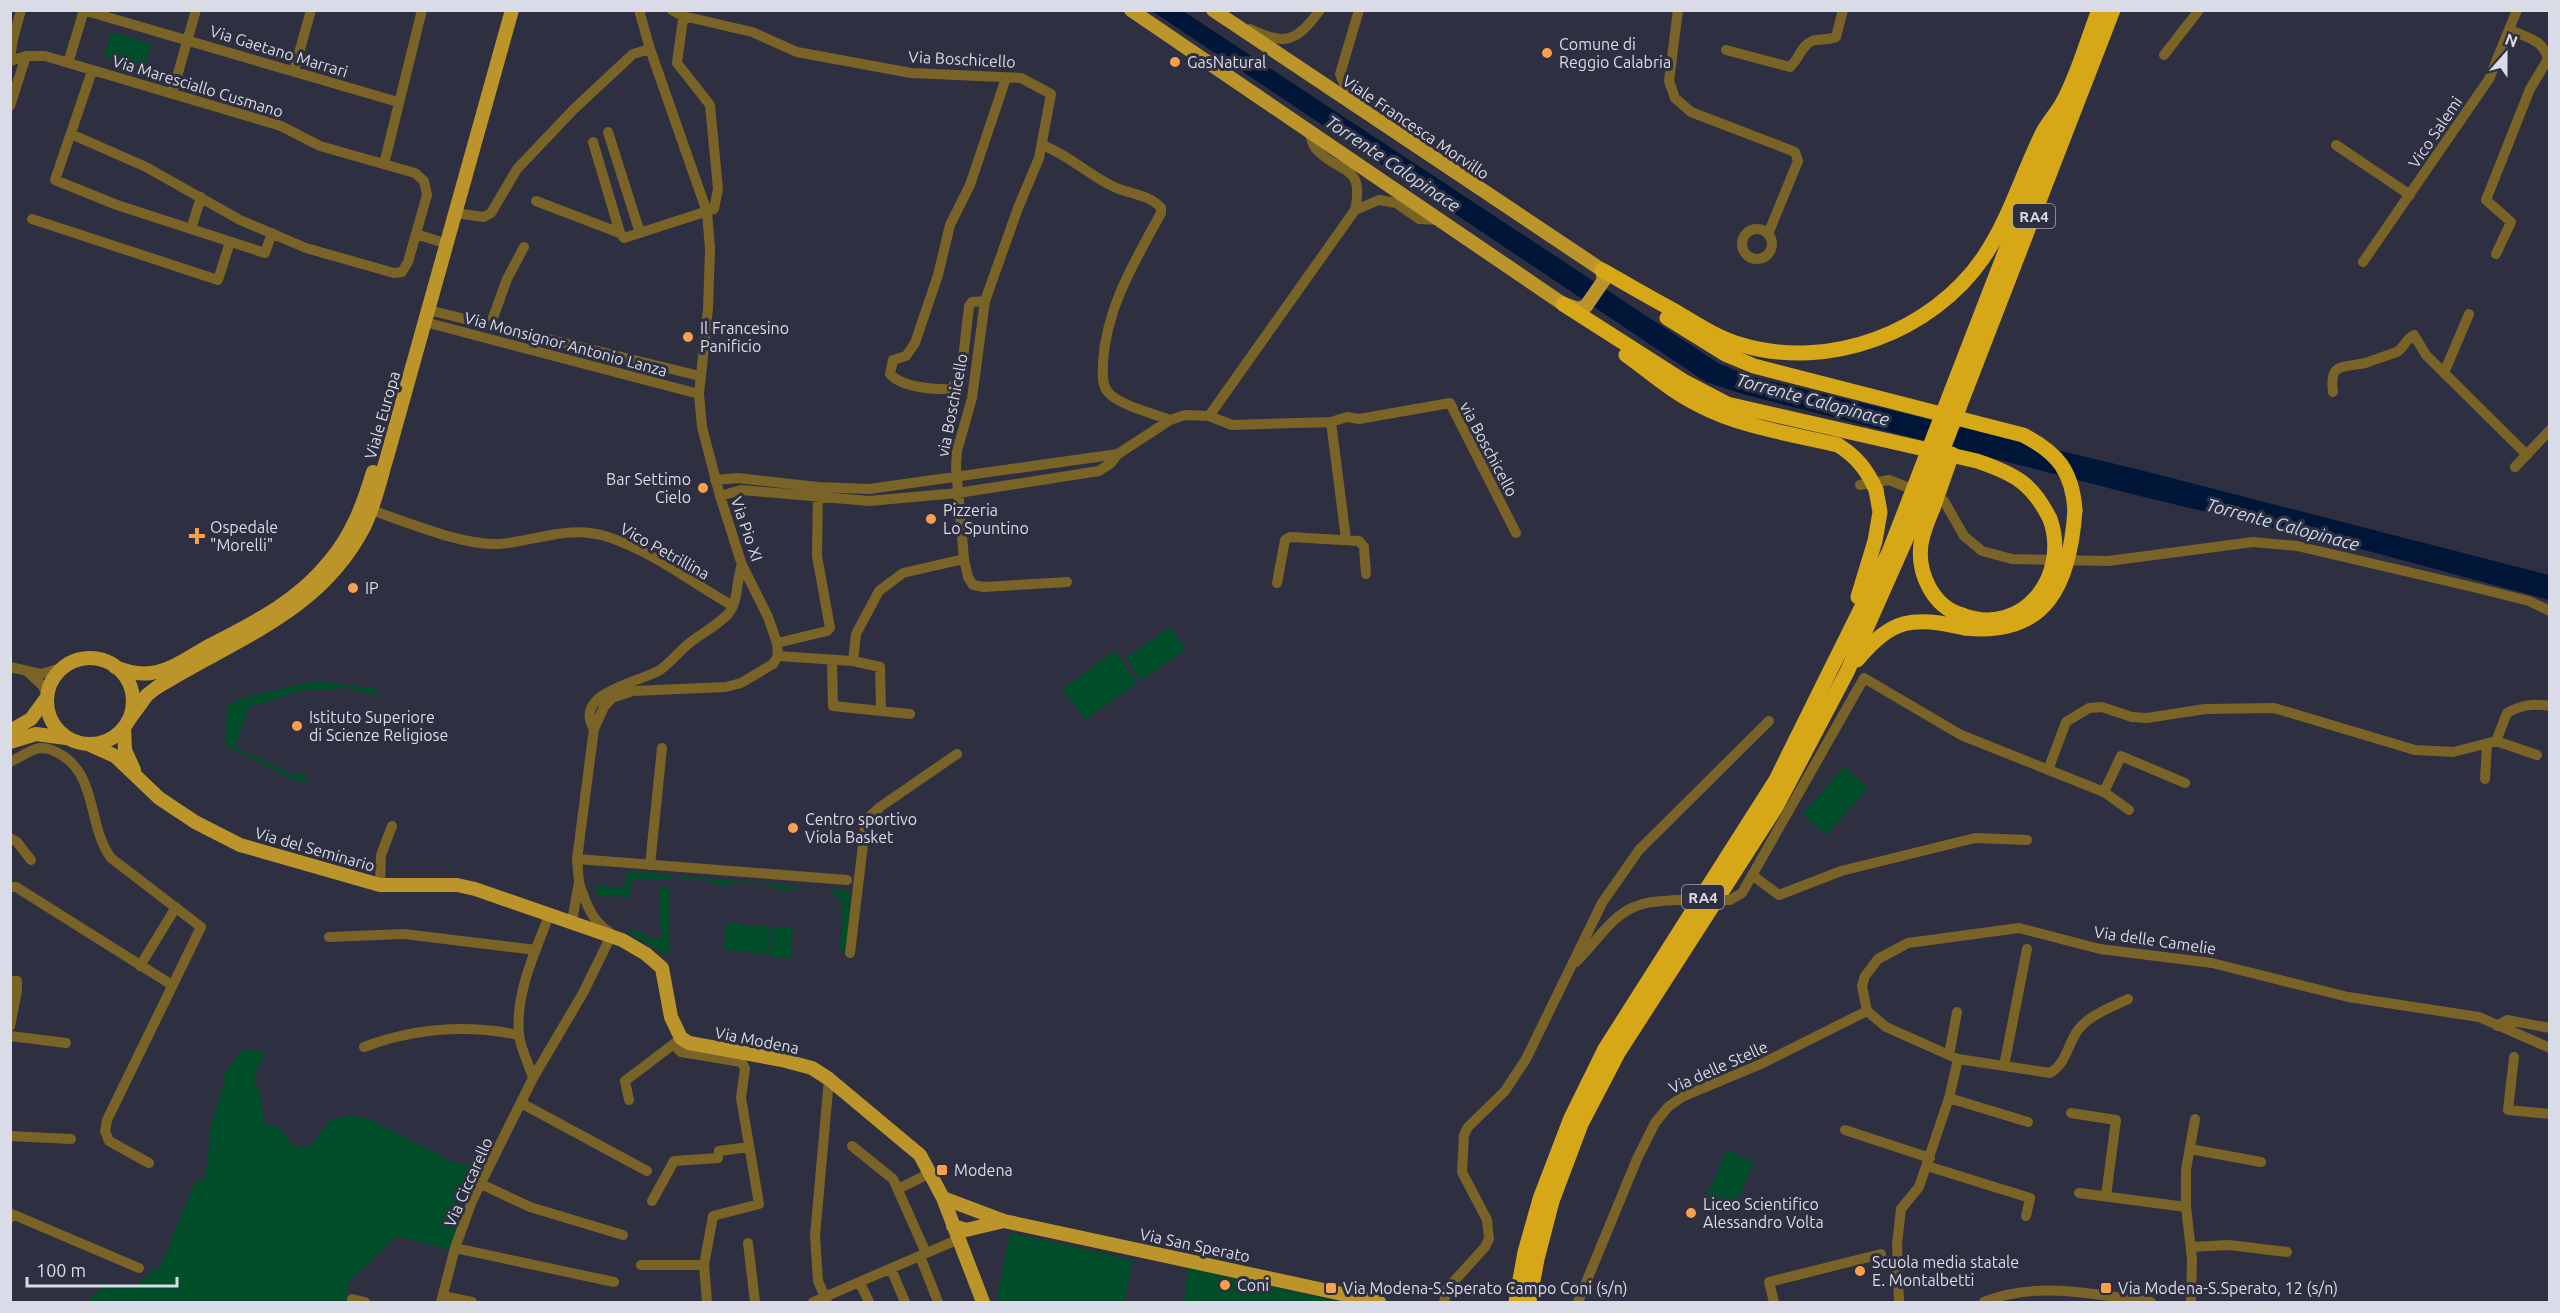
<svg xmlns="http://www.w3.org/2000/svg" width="2560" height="1313" font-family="Ubuntu,sans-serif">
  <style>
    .green { fill: #004e29 }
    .water { fill: #001639 }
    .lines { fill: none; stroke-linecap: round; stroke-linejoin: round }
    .minor { stroke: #7a6326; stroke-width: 10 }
    .major { stroke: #bb952a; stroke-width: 14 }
    .highway { stroke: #d6a818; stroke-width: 15 }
    .minor-bridge { stroke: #7a6326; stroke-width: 10 }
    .highway-bridge { stroke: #d6a818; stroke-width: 15 }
    .poi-dot { fill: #f99f4d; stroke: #2e2f41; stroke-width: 2 }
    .labels { text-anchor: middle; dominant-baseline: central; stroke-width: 6; stroke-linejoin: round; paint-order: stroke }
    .shield { fill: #2e2f41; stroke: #a6a7b5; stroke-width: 1.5 }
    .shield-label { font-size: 15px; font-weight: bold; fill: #d9dbe7 }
    .poi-label { font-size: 16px; fill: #d9dbe7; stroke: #2e2f41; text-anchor: start }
    .street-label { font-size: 16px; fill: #d9dbe7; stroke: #2e2f41 }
    .water-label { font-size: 18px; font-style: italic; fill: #c9d8eb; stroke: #2e2f41 }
  </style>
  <rect width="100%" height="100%" fill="#2e2f41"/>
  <path class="green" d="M111,32L152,44L144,69L104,57Z
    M1170,627L1186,649L1141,680L1126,658Z
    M1115,651L1137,683L1085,720L1062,689Z
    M314,681L378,689L376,695L342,687L330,690L306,689L249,707L235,747L293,775L303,774L310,781H297L226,746L227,707L239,699Z
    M1844,767L1868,788L1826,835L1802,814Z
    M627,871L672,875L671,879H632L629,897L595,895L596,885L624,888Z
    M680,876L805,887L783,891L768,885L737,883L721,886L704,880L680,879Z
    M669,887V954H664L628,933L630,929L655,940L661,937L659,888Z
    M832,889L850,891L847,947L840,953L842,901L832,893Z
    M726,923L771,927L769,954L724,950Z
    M773,927L793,928L791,957H770Z
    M242,1049L266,1053L253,1077L260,1092L265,1125L277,1126L293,1146L309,1147L329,1121L347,1115L368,1119L455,1163L468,1165L486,1154L485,1165L450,1250L397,1236L348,1283V1302H87L104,1285L134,1287L142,1279L148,1277L153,1268L159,1269L195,1182L205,1179L211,1125L225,1080L222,1078Z
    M1727,1150L1754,1162L1732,1212L1705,1200Z
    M1010,1233L1133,1260L1124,1302H1009L996,1300Z
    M1188,1268L1340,1302H1184Z"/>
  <path class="water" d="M1152,11H1183L1718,363L1749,376L2140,470L2549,575V600L2376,553L2136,495L1746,395L1706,382Z"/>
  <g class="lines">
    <path class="minor" d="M83,10L398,102
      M672,10L683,16L752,32L797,52L911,73L1021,78L1051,94L1039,158L1018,208L985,301L972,398L957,451L956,467L964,559L968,577L973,585L984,587L1067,582
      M1359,10L1340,74L1346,88L1363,106
      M1678,10L1669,81L1675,98L1691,112L1795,152L1798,161L1768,234
      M1250,29C1286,46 1296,42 1320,10
      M1726,50L1790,67C1799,59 1801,46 1812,41C1818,38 1826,41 1836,37L1843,10
      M2164,55L2199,10
      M10,58L13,39L21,10
      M10,61L26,56H45L281,126L320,146L415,173L424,181L427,195L408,262L402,272L394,273L306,248L240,220L146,167L71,134
      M68,63L84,10
      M92,71L55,180L117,205L265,253L272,233
      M294,71L311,10
      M172,94L196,10
      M10,106L26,56
      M608,132L640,233
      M593,142L620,233L624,238L714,209L718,189L710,105L677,63L684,11
      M1042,145C1070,155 1091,178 1119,189C1133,194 1151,196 1161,208V213C1135,261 1107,306 1103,361C1103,370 1101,385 1108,392C1118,405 1155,414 1170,420
      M2336,145L2410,195
      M384,164L422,10
      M536,201L620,233
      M1355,210L1379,200L1396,203L1419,219L1440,220
      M455,213L484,217L491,213L517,169L574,109L633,54L650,49
      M32,219L218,280L230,242
      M191,229L201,197
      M1742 244a15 15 0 1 1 30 0a15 15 0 1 1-30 0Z
      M416,234L438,241
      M2496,254L2511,222L2486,200L2530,89L2548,59C2544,40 2526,37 2510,30
      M2363,262L2489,79L2517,10
      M985,301L972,302L969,306L961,376L951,389C934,390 901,387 890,374L893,360L906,356L915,343L938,275L950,225L970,185L1006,78
      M428,310L700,376
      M425,322L699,394
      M490,326L507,279L524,247
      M2444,373L2469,314
      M2333,392C2329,362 2343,368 2365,363C2368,362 2394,353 2397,352C2404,347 2406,339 2414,335L2426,355L2527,455
      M1209,416L1355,210C1365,162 1339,175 1316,149C1312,145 1311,136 1309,131
      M1331,422L1346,539
      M2515,467L2550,430
      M715,480L738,478L818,487L869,489L1118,454
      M1860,485L1889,480L1917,491
      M720,496L741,490L869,501L958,493L1099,471L1111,463L1118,454L1170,420L1185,415L1209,416L1232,425L1331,422L1347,417L1359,419L1450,403L1516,533
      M1932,497L1944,501L1964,536L1982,551L2012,559L2108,561L2253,542L2297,546L2477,588L2529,601L2550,611
      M371,510C407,522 463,546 499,544C537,541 569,524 608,537C652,551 692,583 733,606
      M1277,583L1285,540L1290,537L1359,541L1364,547L1366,574
      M777,643L827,631L830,628L817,556L818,491
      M778,656L853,661L880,667L881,710
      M832,661L833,706L910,714
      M853,661L856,634L879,591L903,573L964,559
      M10,667L41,674L61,668
      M28,672L42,685L47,694
      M594,729C572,692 641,682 660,670C670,663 678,653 687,645C700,634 717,626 728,614C739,602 736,579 742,565
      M2496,741L2537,755
      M10,762C19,758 31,749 40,748C46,748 53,750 58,753C98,773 87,826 111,858L201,927L107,1120L105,1131L109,1141L149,1163
      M2048,770L2066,722L2089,708L2102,707L2132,717L2147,718L2205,709L2274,708L2415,750L2453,752L2496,741L2507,713C2521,705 2533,703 2550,706
      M2485,779L2487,744
      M2104,792L2121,756L2185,783
      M10,838L17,842L31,860
      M577,859L847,880
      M650,865L662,748
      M1752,875L1779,895L1841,871L1975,838L2027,840
      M579,883C586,903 591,920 609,932
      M380,885L381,855L392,826
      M10,887H16L172,985
      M1730,900L1742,893L1864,678L1961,735L2104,792L2129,810
      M572,921L579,882L577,859L594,729L604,707L612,698L633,691L726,687L741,683L773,664L778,656L777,643L768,617L742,565L720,496L702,427L699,394L708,309L710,249L707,212L650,49L639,10
      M329,937L404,934L536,950
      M850,953L866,820L880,807L957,754
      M1576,962C1594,945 1611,916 1634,907C1648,901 1662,901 1676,900
      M140,966L176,907
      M10,981H17V991L10,1026
      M2128,999C2112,1007 2089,1015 2078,1030C2067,1045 2067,1063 2050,1073L1958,1059L1886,1027L1867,1011L1862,986L1865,976L1878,959L1908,943L2019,928L2100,949L2212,963L2348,997L2479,1017L2550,1048
      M2497,1026L2507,1020L2550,1028
      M10,1036L66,1043
      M674,1045L681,1052L741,1062L745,1068L741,1098L759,1204L713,1216L704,1265
      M364,1047C415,1028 465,1024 519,1035
      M1949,1055L1957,1012
      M2514,1057L2508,1110L2550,1114
      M2004,1066L2027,949
      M533,1078C529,1064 520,1048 519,1034C515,993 536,950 550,913
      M1949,1098L2028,1122
      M629,1100L625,1081L679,1040
      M521,1103L647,1171
      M2071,1113L2116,1120L2106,1196
      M1845,1130L1930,1158
      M10,1136L71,1139
      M852,1146L893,1179L926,1253
      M2190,1149L2261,1162
      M1927,1166L2030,1198L2026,1216
      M481,1184L530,1207L623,1235
      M898,1189L930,1173
      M2079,1193L2186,1207
      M652,1201L674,1161L718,1158L719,1151L749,1147
      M10,1218L12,1214L139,1268
      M748,1243L755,1302
      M2191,1247L2229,1245L2287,1252
      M455,1248L614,1282
      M920,1256L938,1302
      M641,1265H704L707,1302
      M891,1269L905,1302
      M860,1283L869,1302
      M443,1296L472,1302
      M352,1299L365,1302
      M441,1302L455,1248L472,1201L533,1078L583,993L611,936
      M813,1302L959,1239
      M827,1302L818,1281L815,1236L829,1079
      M1444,1302L1447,1289L1485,1247L1489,1239L1487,1220L1462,1172L1464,1135L1468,1127L1505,1091L1526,1059L1602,903L1639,850L1769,721
      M1578,1302L1637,1159L1655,1123L1668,1107L1682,1097L1761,1064L1867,1011
      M1774,1302L1769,1282L1881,1254
      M1899,1302L1897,1244L1901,1209L1919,1187L1949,1098L1958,1059
      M1984,1302C2038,1280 2095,1295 2151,1302
      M2191,1302L2192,1259L2186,1207V1170L2195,1119"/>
    <path class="major" d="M1131,10L1563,304L1578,309L1586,306L1604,280L1602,270L1213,10
      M47 701a43 43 0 1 1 86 0a43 43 0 1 1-86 0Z
      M115,667C127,671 138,675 151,673C171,670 188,658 205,648C251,624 296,603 329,562C352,535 363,505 373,472
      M128,721L147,695L156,688C234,639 319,614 364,527C375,505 380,480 387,457L512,10
      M124,727L125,750L134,770
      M10,731L31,719L47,697
      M10,742L36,734L66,738
      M88,744L115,756L159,798L195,822L240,845L380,885H457L475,889L622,940L646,954L662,968L671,1017L681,1038L689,1043L782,1060L812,1068L829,1079L920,1155L943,1198L983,1302
      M943,1198L1004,1221L1379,1302
      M953,1226L966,1230L1004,1221"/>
    <path class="highway" d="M1602,270C1625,283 1649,297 1673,310C1695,323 1717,338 1742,345C1829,371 1932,332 1983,258C2009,220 2022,175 2042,134C2048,122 2058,112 2064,100C2079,72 2087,40 2099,10
      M1563,304L1685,382L1727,404L1977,461C2015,474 2032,483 2050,519
      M1667,318L1725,354L1754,366L2023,435C2058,453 2072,471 2075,510
      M1626,355C1650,372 1672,392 1699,405C1741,427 1792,434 1838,445
      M1933,508C1928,520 1923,531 1921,544C1917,573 1933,607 1962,615
      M1858,597L1875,541L1880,512L1876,490
      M1857,660C1893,618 1911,616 1965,628
      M1516,1302L1525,1252L1540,1199L1571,1118L1605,1049L1776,780L1889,552L1910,498
      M1529,1302L1537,1259L1552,1201L1581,1124L1618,1053L1776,807L1847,672L1922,503"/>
    <path class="minor-bridge" d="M1676,900H1730"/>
    <path class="highway-bridge" d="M1838,445C1857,457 1867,470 1876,490
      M1910,498L2064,100
      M1922,503L2113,10
      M1933,508L1952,454
      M1962,615C2024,638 2070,575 2050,519
      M1965,628C2048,637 2070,582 2075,510"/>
  </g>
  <g class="poi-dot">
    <circle cx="1547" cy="53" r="6"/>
    <circle cx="1175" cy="62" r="6"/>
    <circle cx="688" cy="337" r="6"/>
    <circle cx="703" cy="488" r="6"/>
    <circle cx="931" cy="519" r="6"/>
    <path d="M194 527h6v6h6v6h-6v6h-6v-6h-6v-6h6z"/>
    <circle cx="353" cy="588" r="6"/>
    <circle cx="297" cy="726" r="6"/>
    <circle cx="793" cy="828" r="6"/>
    <rect x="936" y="1164" width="12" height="12" rx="3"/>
    <circle cx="1691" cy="1213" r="6"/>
    <circle cx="1860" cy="1271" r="6"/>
    <circle cx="1225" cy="1285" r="6"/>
    <rect x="1325" y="1282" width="12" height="12" rx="3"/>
    <rect x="2100" y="1282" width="12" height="12" rx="3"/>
  </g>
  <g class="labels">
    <g class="shield">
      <rect x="2013" y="204" width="42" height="24" rx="4.5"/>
      <rect x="1682" y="885" width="42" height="24" rx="4.5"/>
    </g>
    <g class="shield-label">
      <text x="2034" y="216">RA4</text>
      <text x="1703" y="897">RA4</text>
    </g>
    <g class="poi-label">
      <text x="1559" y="44">Comune di<tspan x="1559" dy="18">Reggio Calabria</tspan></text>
      <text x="1187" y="62">GasNatural</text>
      <text x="700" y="328">Il Francesino<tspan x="700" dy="18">Panificio</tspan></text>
      <text x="691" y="479" text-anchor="end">Bar Settimo<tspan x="691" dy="18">Cielo</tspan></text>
      <text x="943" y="510">Pizzeria<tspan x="943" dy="18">Lo Spuntino</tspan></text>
      <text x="210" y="527">Ospedale<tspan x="210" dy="18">"Morelli"</tspan></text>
      <text x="365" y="588">IP</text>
      <text x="309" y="717">Istituto Superiore<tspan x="309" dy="18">di Scienze Religiose</tspan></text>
      <text x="805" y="819">Centro sportivo<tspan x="805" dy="18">Viola Basket</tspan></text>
      <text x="954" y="1170">Modena</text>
      <text x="1703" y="1204">Liceo Scientifico<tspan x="1703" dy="18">Alessandro Volta</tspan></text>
      <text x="1872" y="1262">Scuola media statale<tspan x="1872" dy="18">E. Montalbetti</tspan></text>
      <text x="1237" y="1285">Coni</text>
      <text x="1343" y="1288">Via Modena-S.Sperato Campo Coni (s/n)</text>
      <text x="2118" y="1288">Via Modena-S.Sperato, 12 (s/n)</text>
    </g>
    <g class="street-label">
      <text transform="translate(279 51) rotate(17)">Via Gaetano Marrari</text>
      <text transform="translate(962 59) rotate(3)">Via Boschicello</text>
      <text transform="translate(198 86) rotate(17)">Via Maresciallo Cusmano</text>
      <text transform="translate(1416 127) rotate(34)">Viale Francesca Morvillo</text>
      <text transform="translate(2435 132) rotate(-56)">Vico Salemi</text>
      <text transform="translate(566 344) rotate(15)">Via Monsignor Antonio Lanza</text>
      <text transform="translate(952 405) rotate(-79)">via Boschicello</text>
      <text transform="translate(382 415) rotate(-74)">Viale Europa</text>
      <text transform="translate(1489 449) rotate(62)">via Boschicello</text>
      <text transform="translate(747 529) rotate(71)">Via Pio XI</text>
      <text transform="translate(665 551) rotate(29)">Vico Petrillina</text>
      <text transform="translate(315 849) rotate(16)">Via del Seminario</text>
      <text transform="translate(2155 940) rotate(8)">Via delle Camelie</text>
      <text transform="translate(757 1040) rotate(11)">Via Modena</text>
      <text transform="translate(1718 1067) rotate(-24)">Via delle Stelle</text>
      <text transform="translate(468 1182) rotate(-66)">Via Ciccarello</text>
      <text transform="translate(1195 1245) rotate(12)">Via San Sperato</text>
    </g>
    <g class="water-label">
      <text transform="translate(1393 163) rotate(34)">Torrente Calopinace</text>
      <text transform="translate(1813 399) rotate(15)">Torrente Calopinace</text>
      <text transform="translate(2283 524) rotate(15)">Torrente Calopinace</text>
    </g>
  </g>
  <rect width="2560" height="1313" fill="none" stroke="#d9dbe7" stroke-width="24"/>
  <g transform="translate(2506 54) rotate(21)" stroke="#2e2f41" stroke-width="4.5" paint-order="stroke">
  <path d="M0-4.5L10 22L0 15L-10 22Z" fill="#d9dbe7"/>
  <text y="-9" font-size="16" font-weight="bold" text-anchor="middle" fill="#d9dbe7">N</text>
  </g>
  <path d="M27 1277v9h150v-9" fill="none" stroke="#d9dbe7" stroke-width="3"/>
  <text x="36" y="1277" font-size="18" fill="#d9dbe7" stroke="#2e2f41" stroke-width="4.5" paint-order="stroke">100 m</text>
</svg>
